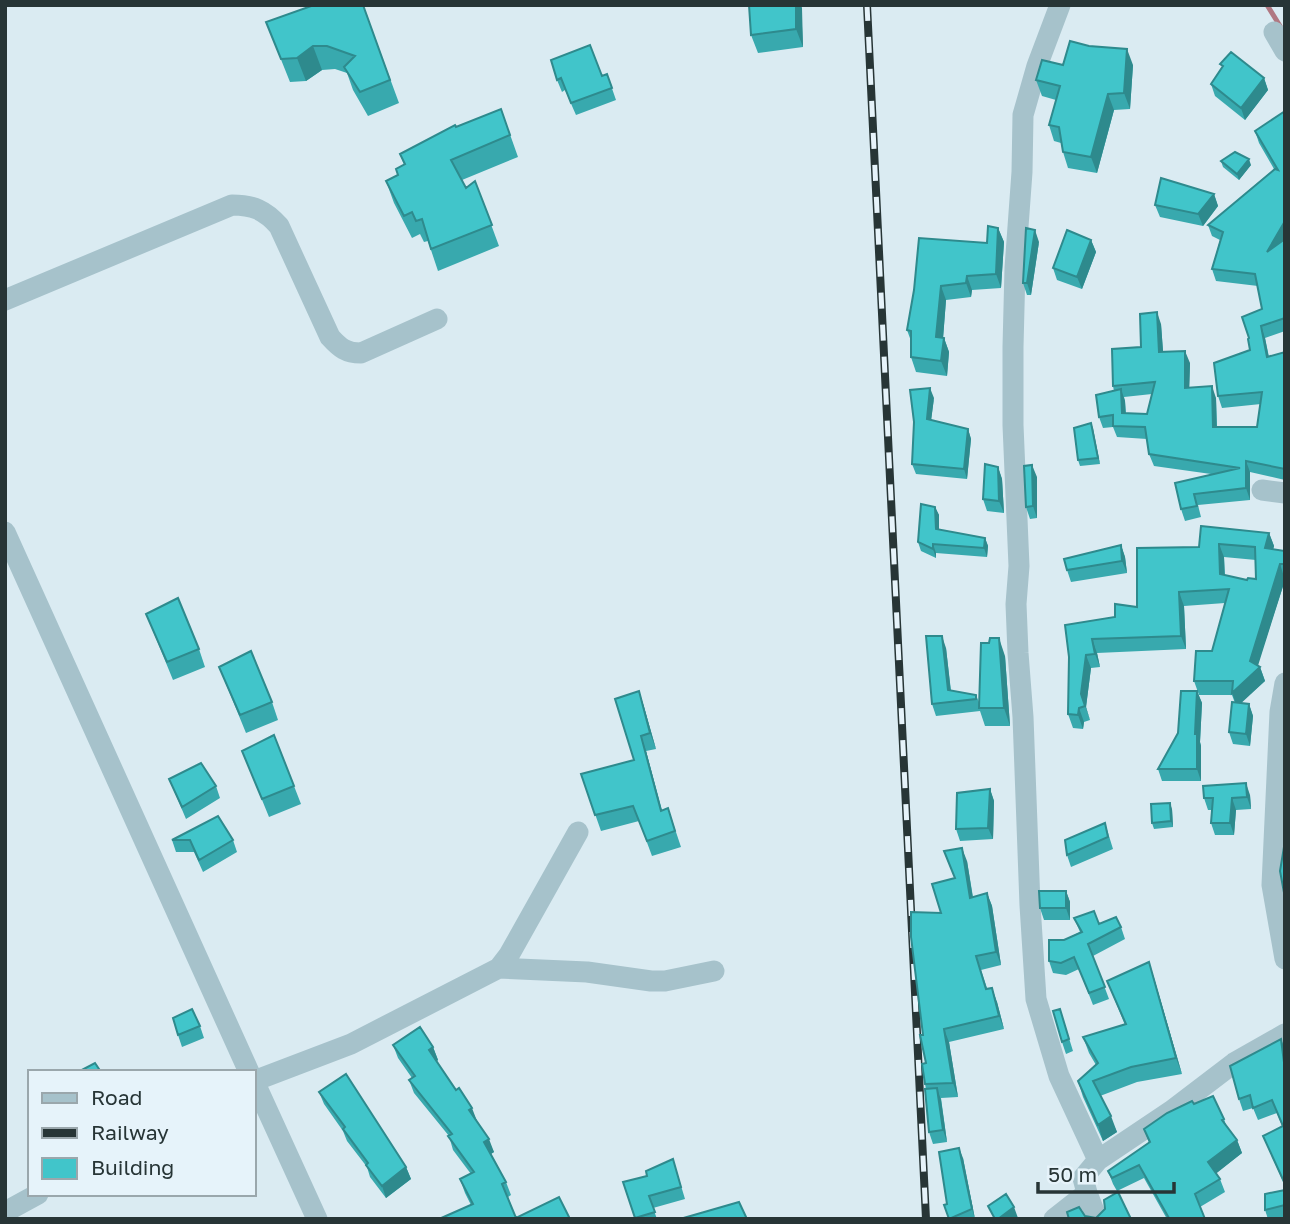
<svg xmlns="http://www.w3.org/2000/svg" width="1290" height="1224" font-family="'Golos Text',sans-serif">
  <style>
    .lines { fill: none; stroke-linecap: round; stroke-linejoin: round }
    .stream { stroke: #b07882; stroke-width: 5 }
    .minor { stroke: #a6c2cb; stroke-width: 21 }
    .rail-casing { stroke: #273536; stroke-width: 8 }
    .rail { stroke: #e6f3fa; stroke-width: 5; stroke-dasharray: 16; stroke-linecap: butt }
    .wall { fill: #38a9ae; fill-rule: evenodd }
    .shaded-wall { fill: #2e8a8d }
    .building { fill: #41c5ca; stroke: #2e8a8d; stroke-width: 2; fill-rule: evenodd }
  </style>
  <rect width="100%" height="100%" fill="#daebf2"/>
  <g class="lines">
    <path class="stream" d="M1267,5L1280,26"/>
    <path class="minor" d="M1060,5L1037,66L1023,115L1022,172L1015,268L1013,347V425L1019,566L1016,604L1018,653L1023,717L1030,905L1036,999L1059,1076L1098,1160
      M1274,32L1285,51
      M5,300L232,205C253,205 265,210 279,226L330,337C340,348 346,353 361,353L437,319
      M1262,490L1285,493
      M5,532L249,1072
      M1285,683L1280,712L1272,885L1285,959
      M499,968L587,972L651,981H665L714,971
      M254,1081L351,1044L499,968L509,955L578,832
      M254,1081L317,1219
      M5,1212L38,1194
      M1054,1219L1087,1193
      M1097,1219L1087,1193L1083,1178L1098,1160L1171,1111L1234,1063L1285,1034"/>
    <g class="rail-casing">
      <path id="rail" d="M867,5L926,1219"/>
    </g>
    <use href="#rail" class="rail"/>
  </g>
  <path class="wall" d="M363,5L399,103L368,116L353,90L347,73L335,69L322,70L306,81L290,82L266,22Z
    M749,5H801L803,47L758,53L751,35Z
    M590,45L602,76L607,74L616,100L576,115L565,90L562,92L557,80Z
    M1220,64L1264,78L1268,90L1245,120L1215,96L1211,84L1222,67Z
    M1063,65H1133L1130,109L1114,110L1097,173L1068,168L1063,152L1061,143L1054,141L1049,125L1056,100L1042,96L1036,80Z
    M501,109L518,157L462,180L466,188L475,181L499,246L438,271L428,241L424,242L420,234L412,238L394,203L386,181L398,175L404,165L400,154L456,127Z
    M1285,111V331L1265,338L1269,357L1285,352V480L1250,472V500L1198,505L1201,517L1185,521L1181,509L1211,474L1154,466L1149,454L1147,439L1117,437L1113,427L1103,428L1099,417L1114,391L1113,386L1141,347L1161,324L1163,352L1190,363L1189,387L1216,398L1217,427H1257L1261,404L1222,408L1218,396L1250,350L1249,338L1262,309L1258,286L1216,281L1212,269L1220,240L1212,236L1208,225L1274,169L1259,143L1255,131ZM1152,394L1147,414L1126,413L1125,401L1124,397Z
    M1221,161L1251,165L1239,180L1223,167Z
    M1214,194L1218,206L1203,226L1160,217L1155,205Z
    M998,228L1004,242L1001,288L972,290L971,297L946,300L943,338H944L949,352L947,376L916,372L911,357V341L907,330L914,290L987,243Z
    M1091,240L1096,252L1082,289L1057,280L1053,268Z
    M1039,242L1031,295H1027L1023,283Z
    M934,398L931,420L968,429L971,439L967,479L916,474L912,464Z
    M1091,423L1100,464L1080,466L1078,460Z
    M998,467L1002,479L1004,513L987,511L983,499Z
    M1037,477V518L1030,519L1026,507Z
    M935,507L939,515V530L985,538L988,546L987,557L936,553V558L921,551L918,542Z
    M1269,533L1274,546L1273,549L1285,551V580L1257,666L1260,667L1265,681L1240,703L1249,704L1253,716L1250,746L1233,744L1229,732L1235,703L1232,695H1199L1194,681L1212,651L1225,603L1184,606L1186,649L1097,653L1100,667L1091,668L1086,707L1090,720L1084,722L1083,729L1073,728L1068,714L1069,657L1115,617L1137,607L1199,547ZM1224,557L1256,560V579L1247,580L1225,575Z
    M1121,545L1125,557L1127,573L1071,582L1067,570Z
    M146,614L199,649L205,667L173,680Z
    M946,648L951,691L976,695L979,702L1005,656L1010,726H985L980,711L936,716L932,704Z
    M219,667L272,702L278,720L246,733Z
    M639,691L644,707L656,749L646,751L662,810L668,808L681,847L652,856L639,821L601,831L581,774L634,760Z
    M1197,691L1202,703L1200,742L1201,746V781H1162L1158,769L1178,733Z
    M242,751L294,786L301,804L269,817Z
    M169,779L216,786L220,798L186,819Z
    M990,789L994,801L993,839L960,841L956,829Z
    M1250,795L1251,809L1236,810L1234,835H1215L1211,823L1212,810H1208L1204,798Z
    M1172,809L1173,827L1154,829L1152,823Z
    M1105,823L1113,849L1071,867L1067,855Z
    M172,840H233L237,852L203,872L194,852H176Z
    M967,861L973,897L987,893L992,906L1001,965L981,970L987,988L997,1002L1004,1029L949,1042L958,1097L941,1098L947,1142L933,1144L929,1132L926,1089L925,1084L926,1063L941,913L955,879Z
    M1066,891L1070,902V920H1044L1040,908Z
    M1074,918L1099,924L1121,927L1125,939L1093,956L1109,999L1093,1005L1079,969L1066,975L1053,973L1049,961L1064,940L1080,932Z
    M1154,978L1182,1074L1137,1082L1100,1096L1117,1132L1103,1141L1083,1097L1078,1081L1096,1065L1089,1053L1083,1037L1125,1025L1107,981Z
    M1060,1009L1073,1051L1066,1054L1062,1042Z
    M200,1026L204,1038L182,1047L178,1035Z
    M393,1045L433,1047L438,1060L436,1062L477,1121L494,1152L491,1154L506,1182L511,1195L508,1197L516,1218L559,1197L570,1219H439L471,1205L465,1193L460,1179L471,1174L453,1150L449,1136L414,1093L409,1080L412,1078L398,1058Z
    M1285,1049V1186L1263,1136L1282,1126L1277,1113L1258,1120L1253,1108L1243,1111L1239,1099Z
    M319,1092L406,1167L411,1179L386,1198L370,1177L367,1167L347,1141L343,1131L324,1104Z
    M1194,1104L1224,1119L1226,1125L1237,1140L1242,1153L1216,1173L1220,1179L1225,1192L1200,1207L1167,1219L1144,1178L1117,1191L1113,1184L1108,1171L1149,1143L1144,1129Z
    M963,1158L975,1219H949L947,1204Z
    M673,1159L685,1199L653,1208L657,1219H635L623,1182L647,1176Z
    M1285,1190V1219H1268L1265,1210Z"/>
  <path class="shaded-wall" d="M796,5H801L802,8L803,47L796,29Z
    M313,46L322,70L306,81L297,58Z
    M1127,49L1133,65L1130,109L1124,93Z
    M1264,78L1268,90L1245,120L1241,108Z
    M1108,94L1114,110L1097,173L1091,157Z
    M1249,159L1251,165L1239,180L1237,174Z
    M1214,194L1218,206L1203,226L1198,214Z
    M1285,221V239L1267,252Z
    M998,228L1004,242L1001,288L996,274Z
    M1035,230L1039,242L1031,295L1027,283Z
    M1091,240L1096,252L1082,289L1077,277Z
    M967,276L972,290L971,297L966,283Z
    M941,286L946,300L942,352L936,337Z
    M1157,312L1161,324L1164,364L1159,352Z
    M1261,326L1265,338L1271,369L1267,357Z
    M944,338L949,352L947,376L941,361Z
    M1185,351L1190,363L1189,399L1185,388Z
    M1212,386L1216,398L1217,438L1213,427Z
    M930,388L934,398L930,429L927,419Z
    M1121,389L1125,401L1126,424L1122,413Z
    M1091,423L1093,428L1100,464L1098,458Z
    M968,429L971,439L967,479L964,469Z
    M1246,461L1250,472V500L1246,488Z
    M1032,465L1037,477V518L1033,506Z
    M998,467L1002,479L1004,513L999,501Z
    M935,507L939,515V538L936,529Z
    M1269,533L1274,546L1270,562L1265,548Z
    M985,538L988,546L987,557L984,548Z
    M933,544L936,553V558L933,549Z
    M1219,544L1224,557L1225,588L1220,574Z
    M1121,545L1125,557L1127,573L1122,561Z
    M1280,564L1285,580L1256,672L1260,667L1265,681L1237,707L1232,693L1250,661Z
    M1179,592L1184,606L1186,649L1181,636Z
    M942,636L946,648L952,702L948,690Z
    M999,638L1005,656L1010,726L1004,708Z
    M1092,639L1097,653L1100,667L1095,654Z
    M1086,655L1091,668L1086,707L1090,720L1081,694Z
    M639,691L644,707L656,749L650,733Z
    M1197,691L1202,703L1200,742L1201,746V781L1197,769L1195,734Z
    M1249,704L1253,716L1250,746L1246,734Z
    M1079,708L1084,722L1083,729L1078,715Z
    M641,736L646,751L666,827L661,811Z
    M1246,783L1250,795L1251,809L1247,797Z
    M990,789L994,801L993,839L988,828Z
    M1232,798L1236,810L1234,835L1230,823Z
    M1170,803L1172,809L1173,827L1171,821Z
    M962,848L967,861L975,912L970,898Z
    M1066,891L1070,902V920L1066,908Z
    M987,893L992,906L1001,965L996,952Z
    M1149,962L1154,978L1182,1074L1176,1058Z
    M992,988L997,1002L1004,1029L999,1016Z
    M944,1029L949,1042L958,1097L953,1083Z
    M1281,1039L1285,1049V1070Z
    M433,1047L438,1060L433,1064L429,1050Z
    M937,1088L941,1100L947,1142L943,1130Z
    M472,1108L477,1121L469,1110Z
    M1111,1116L1117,1132L1103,1141L1098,1125Z
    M489,1139L494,1152L489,1155L484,1142Z
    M1237,1140L1242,1153L1213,1176L1208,1162Z
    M959,1148L963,1158L975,1219L972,1209Z
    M406,1167L411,1179L386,1198L382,1186Z
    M1014,1207L1018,1218L1017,1219H998Z"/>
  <path class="building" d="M314,5H363L390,80L360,92L344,67L355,56L327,46H313L297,58L281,59L266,22Z
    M749,5H796V29L751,35Z
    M1070,41L1089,46L1127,49L1124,93L1108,94L1091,157L1063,152L1059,127L1049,125L1060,86L1036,80L1042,60L1063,65Z
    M590,45L602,76L607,74L612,88L571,103L561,78L557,80L551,60Z
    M1231,52L1264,78L1241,108L1211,84L1223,66L1220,64Z
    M501,109L510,135L451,160L466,188L475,181L492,225L431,249L422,219L416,221L412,212L404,216L386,181L398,175L396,169L405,164L400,154L455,125L456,127Z
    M1285,111V221L1267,252L1285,239V318L1261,326L1267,357L1285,352V469L1246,461V488L1194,494L1197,506L1181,509L1175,483L1240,468L1149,454L1145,427L1113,426V415L1099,417L1096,395L1121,389L1122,413L1147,414L1155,382L1113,386L1112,349L1141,347L1140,314L1157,312L1159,352L1185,351V388L1212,386L1213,427H1257L1262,392L1218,396L1214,363L1250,350L1248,339L1249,338L1242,317L1262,309L1255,274L1212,269L1223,232L1208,225L1275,169L1278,170L1255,131Z
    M1235,152L1249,159L1237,174L1221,161Z
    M1161,178L1214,194L1198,214L1155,205Z
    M988,226L998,228L996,274L967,276L966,283L941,286L936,337L944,338L941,361L911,357V331L907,330L914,290L919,238L987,243Z
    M1026,228L1035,230L1027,283H1023Z
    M1067,230L1091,240L1077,277L1053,268Z
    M930,388L927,419L968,429L964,469L912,464L914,422L910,390Z
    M1091,423L1098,458L1078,460L1074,428Z
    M985,464L998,467L999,501L983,499Z
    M1032,465L1033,506L1026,507L1024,466Z
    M921,504L935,507L936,529L985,538L984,548L933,544V549L918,542Z
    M1201,526L1269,533L1265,548L1285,551V564H1280L1250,661L1260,667L1232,693L1233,681H1194L1196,651H1212L1229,589L1179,592L1181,636L1092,639L1095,654L1086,655L1081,694L1085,706L1079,708L1078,715L1068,714L1069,657L1065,625L1115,617V604L1137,607V548L1199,547ZM1219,544L1255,547L1256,579L1248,578L1247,580L1220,574Z
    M1121,545L1122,561L1067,570L1064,559Z
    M178,598L199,649L167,662L146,614Z
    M926,636H942L948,690L976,695V699L932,704Z
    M990,638H999L1004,708H979L981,643H989Z
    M251,651L272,702L240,715L219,667Z
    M639,691L650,733L641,736L661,811L668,808L675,831L647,841L633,806L595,815L581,774L634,760L615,699Z
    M1181,691H1197L1195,734H1197V769H1158L1178,733Z
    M1232,702L1249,704L1246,734L1229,732Z
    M274,735L294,786L262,799L242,751Z
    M201,763L216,786L182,807L169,779Z
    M1246,783L1247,797L1232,798L1230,823H1211L1213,798H1204L1203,786Z
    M990,789L988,828L956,829L957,793Z
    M1170,803L1171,821L1152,823L1151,804Z
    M218,816L233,840L199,860L190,840H172Z
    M1105,823L1108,837L1067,855L1065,840Z
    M1285,841V898L1280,871Z
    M962,848L970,898L987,893L996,952L976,956L986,989L992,988L999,1016L944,1029L953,1083L925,1084L922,1064L926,1063L920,1035H923L911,937V912L941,913L932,884L955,878L944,851Z
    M1039,891H1066V908H1040Z
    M1094,911L1099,924L1116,917L1121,927L1088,944L1105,987L1089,993L1074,957L1061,963L1049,961V940H1064L1082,932L1074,918Z
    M1149,962L1176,1058L1131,1067L1093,1081L1111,1116L1098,1125L1078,1081L1098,1063L1083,1037L1126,1024L1107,981Z
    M192,1009L200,1026L178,1035L173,1018Z
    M1060,1009L1069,1039L1062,1042L1053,1011Z
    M420,1027L433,1047L429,1050L456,1090L459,1088L472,1108L469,1110L489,1139L484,1142L506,1182L502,1184L516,1218L559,1197L569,1217L566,1219H439L473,1204L460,1179L474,1172L448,1136L452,1134L409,1080L415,1076L393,1045Z
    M1281,1039L1285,1070V1184L1263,1136L1283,1126L1272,1100L1253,1108L1250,1095L1239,1099L1230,1066Z
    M95,1063L101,1072H78Z
    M346,1074L406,1167L382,1186L366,1165L368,1163L343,1129L345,1127L319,1092Z
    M937,1088L943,1130L929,1132L925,1089Z
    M1213,1096L1224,1119L1222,1120L1237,1140L1208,1162L1220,1179L1195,1194L1205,1219H1168L1169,1218L1139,1165L1112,1178L1108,1171L1150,1142L1144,1129L1167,1113L1192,1101L1194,1104Z
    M959,1148L972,1209L949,1219L944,1205L947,1204L939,1152Z
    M673,1159L681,1187L649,1196L655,1212L635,1218L623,1182L647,1176L646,1171Z
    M1285,1190V1205L1265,1210V1194Z
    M1118,1192L1131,1219H1069L1067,1212L1079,1207L1085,1216L1096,1218L1105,1209L1104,1200Z
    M1006,1194L1014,1207L998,1219H995L988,1206Z
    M739,1202L747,1219H680Z"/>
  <rect width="1290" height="1224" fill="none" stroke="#273536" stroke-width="14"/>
  <rect x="28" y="1070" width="228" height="126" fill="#e6f3fa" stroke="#9aa7ac" stroke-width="2"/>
  <rect x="42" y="1093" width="35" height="10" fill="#a6c2cb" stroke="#9aa7ac" stroke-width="2"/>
  <text x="91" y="1105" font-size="21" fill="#273536">Road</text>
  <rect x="42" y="1128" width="35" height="10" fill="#273536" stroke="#9aa7ac" stroke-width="2"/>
  <text x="91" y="1140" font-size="21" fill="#273536">Railway</text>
  <rect x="42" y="1158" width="35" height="21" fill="#41c5ca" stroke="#9aa7ac" stroke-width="2"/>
  <text x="91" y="1175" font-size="21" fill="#273536">Building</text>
  <path d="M1038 1182v10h136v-10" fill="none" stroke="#273536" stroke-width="3.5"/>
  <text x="1048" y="1182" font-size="21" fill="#273536" stroke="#e6f3fa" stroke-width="5" paint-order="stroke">50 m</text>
</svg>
